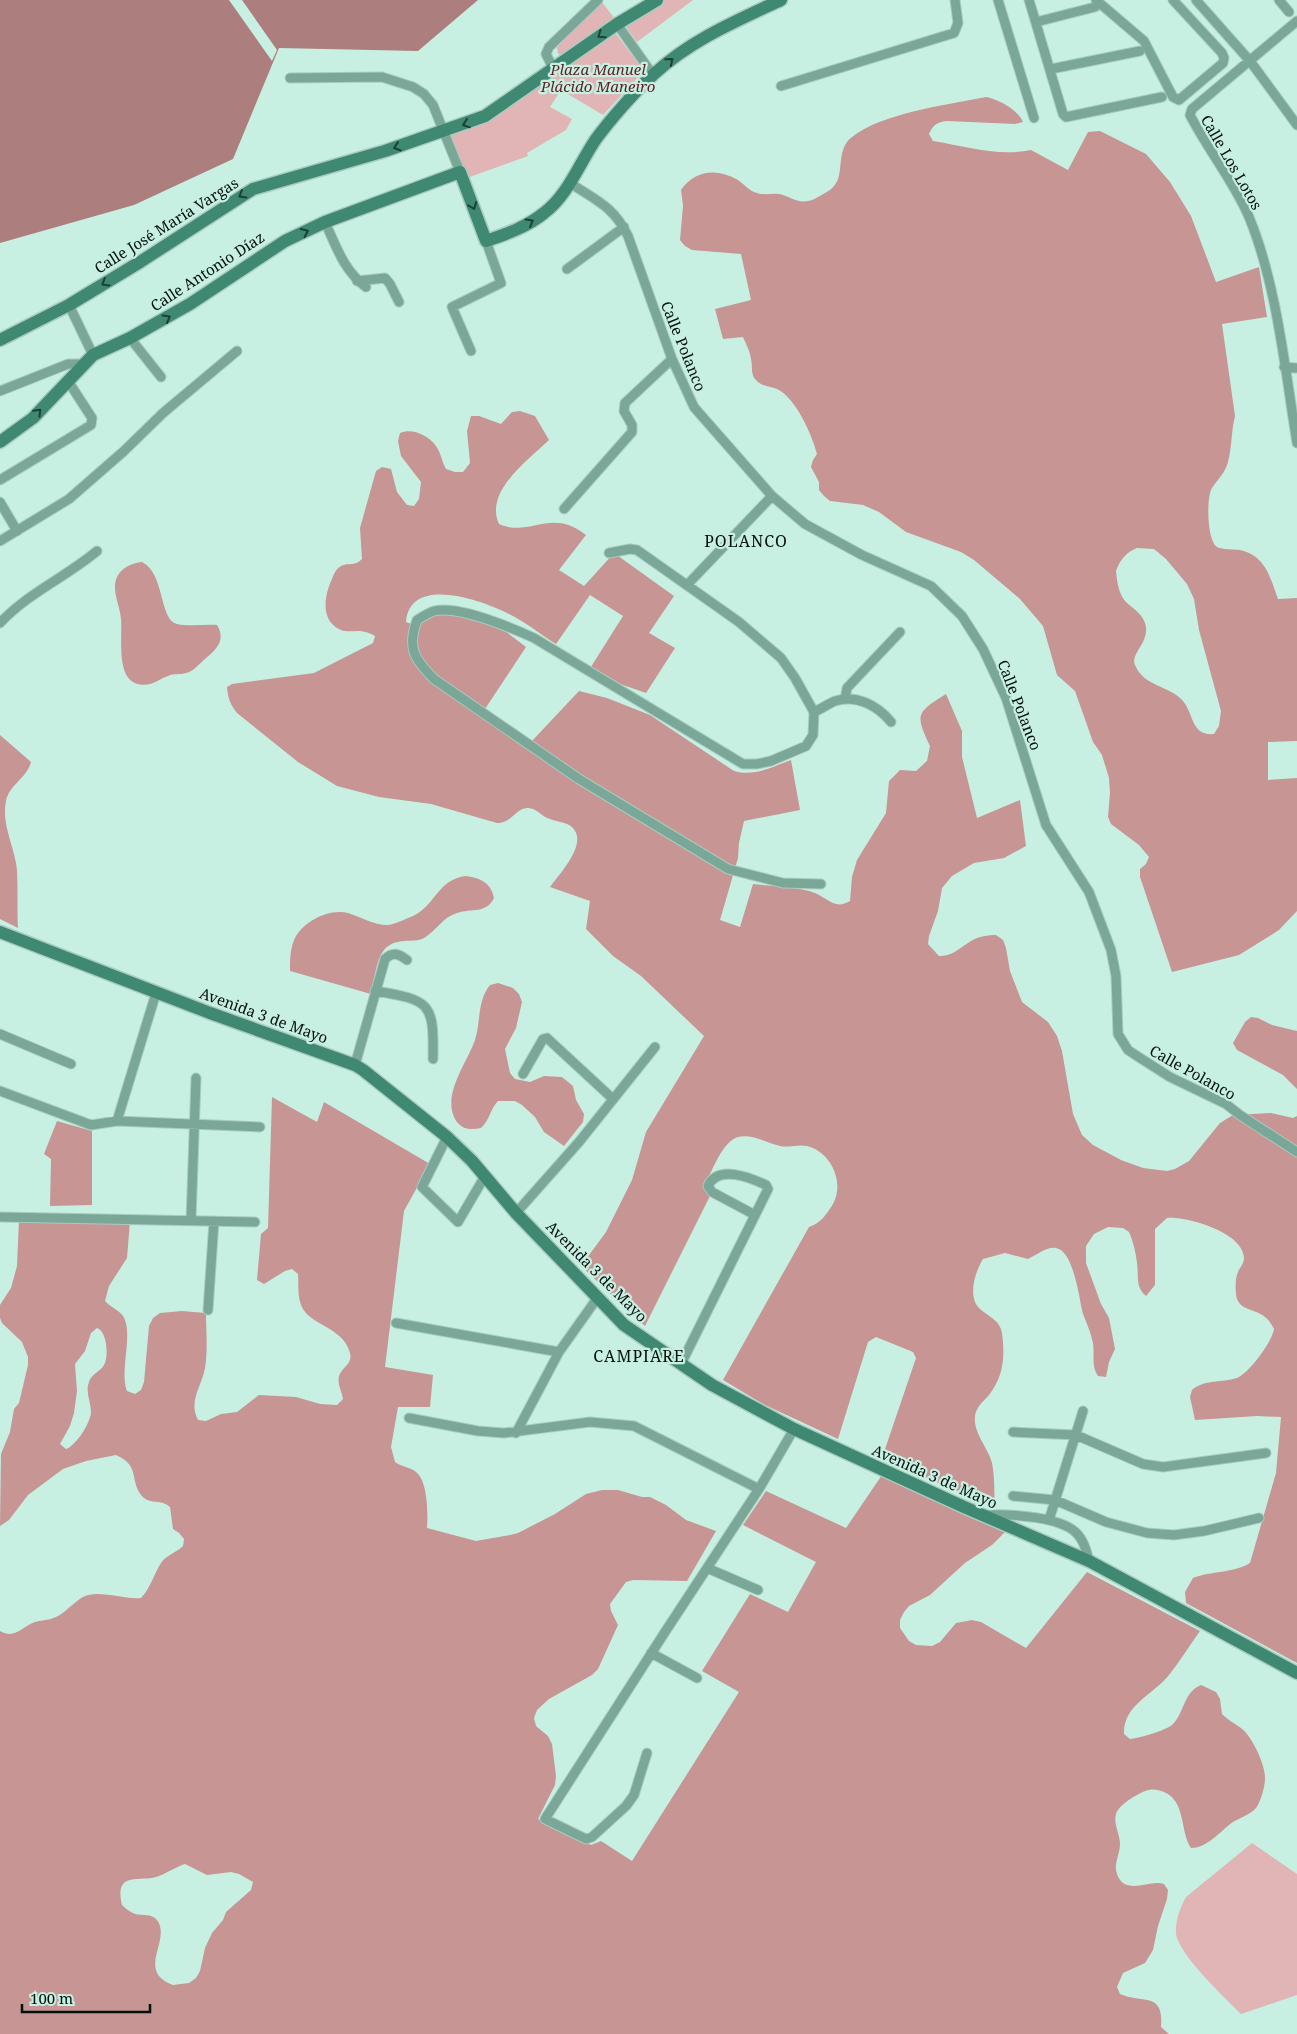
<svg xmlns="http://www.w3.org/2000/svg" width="1297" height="2034" font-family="'Noto Serif',serif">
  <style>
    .green { fill: #e1b5b5 }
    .forest { fill: #c69594; fill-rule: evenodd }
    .water { fill: #ad7e7e }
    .pier { fill: #c8f0e2 }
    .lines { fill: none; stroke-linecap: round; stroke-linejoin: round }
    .street-casing { stroke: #a8ccc0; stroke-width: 11 }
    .secondary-casing { stroke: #a8ccc0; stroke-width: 15 }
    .street { stroke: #7aa797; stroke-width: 9 }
    .secondary { stroke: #3f8872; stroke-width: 12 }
    .oneway { stroke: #1b4035 }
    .labels { text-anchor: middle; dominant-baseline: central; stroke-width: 4.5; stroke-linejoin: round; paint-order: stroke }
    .park-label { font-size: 15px; font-style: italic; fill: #5c1f23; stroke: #c8f0e2 }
    .street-label { font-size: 15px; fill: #03100c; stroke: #c8f0e2 }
    .neighbourhood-label { font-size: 16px; letter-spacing: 1px; fill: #03100c; stroke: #c8f0e2 }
  </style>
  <rect width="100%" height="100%" fill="#c8f0e2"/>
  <path class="green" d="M664,0H693L637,42L624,24Z
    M602,2L615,19L566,55L558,54L557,47Z
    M614,31L644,71L603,115L561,90L550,107L572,119L566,130L527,153L528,156L467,178L450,134Z
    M1252,1843L1297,1874V1995L1241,2014C1225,1998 1179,1955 1176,1934C1175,1921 1180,1908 1186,1897Z"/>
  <path class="forest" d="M986,97C998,99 1018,110 1023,122L1015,124L947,121C937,122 933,125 929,134L933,141C965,146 998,157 1031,150L1068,170L1088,132L1100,131L1146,154L1170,182L1191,216L1216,282L1259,267L1267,317L1222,324L1235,416C1231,432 1232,447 1228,462C1225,473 1218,479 1212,488C1206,497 1207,541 1217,547C1223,550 1233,549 1240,550C1266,556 1270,577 1278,599L1297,598V741L1268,742V780L1297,778V911L1279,930L1239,955L1172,972L1140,877V869L1146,864L1149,857L1139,845L1111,824L1108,817L1110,793L1109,778L1102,755L1093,742L1075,691L1057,675L1043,626L1020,599L974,560L961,552L906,532L879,512L863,505L830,501L824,496L819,490V482L811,467L813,460L817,454C812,435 796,398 777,389C770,386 762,387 756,380C750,374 753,367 751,359C750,351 746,344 743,337L723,339L715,309L751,300L741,254L692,250L685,246L680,240L683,206L681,190C695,170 717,168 738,180C744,184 749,191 757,193C765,196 774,192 783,195C792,198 798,203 808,201C815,200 819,196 825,193C828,191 832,189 834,186C845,174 835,150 852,137C882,113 947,105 986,97ZM1137,548L1154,549L1166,559L1187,584L1194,599L1199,630L1221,711L1219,726L1214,734C1191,736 1194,714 1183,701C1169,685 1144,687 1135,665C1130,654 1148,644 1146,627C1144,615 1135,610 1127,603C1119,596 1117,582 1116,571C1120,560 1126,552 1137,548Z
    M520,411L535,416L549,440C528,460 484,492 499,524C531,538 550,507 586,535L559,570L584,586L614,553L674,596L649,633L675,648L646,693L606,679L589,670L623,616L590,595L556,644C540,634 523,620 507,613C480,600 410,575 406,622L414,625L437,614L454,613L501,628L526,647L485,709L531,742L579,691L607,698L650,715L734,771C754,777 772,767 791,760L800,810L744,821L739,843L738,858L720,920L740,927L753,884C769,886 801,887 815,893C829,899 835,910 850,901L852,877L857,860L886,813L889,781L900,770L916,771L927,761L930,746C915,714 916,713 946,694L962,731V757L977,818L1020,800L1026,846L1004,858L974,863L952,876L942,888L938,911L929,936L928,944L939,956C952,956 957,950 968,943C976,937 986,935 996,935L1003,940L1006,948L1010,971L1022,1002L1048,1022L1057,1036L1062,1051L1073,1114L1082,1135L1093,1145L1121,1160L1143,1168L1167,1171L1175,1169L1189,1161L1220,1123L1233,1115L1271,1113L1293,1118L1297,1116V1663L1186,1603L1185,1592L1193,1578C1211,1571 1234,1573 1250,1563L1276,1473L1281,1417L1257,1416L1195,1420L1190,1397L1192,1390C1205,1379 1221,1383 1237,1378C1249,1373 1272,1342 1274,1329C1272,1325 1269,1320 1265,1317C1256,1309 1242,1311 1237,1299C1235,1292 1235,1278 1238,1272C1240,1267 1244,1264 1244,1258C1244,1233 1187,1216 1167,1218L1155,1229V1285L1146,1296C1135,1287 1139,1276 1137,1263C1136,1253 1133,1241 1129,1232L1123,1228L1108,1227L1094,1234L1086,1246V1263L1101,1304L1109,1318L1115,1349L1109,1362L1106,1377L1098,1376C1090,1364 1096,1352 1092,1339C1090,1330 1086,1322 1083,1314C1079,1299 1074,1251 1056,1248C1048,1246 1036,1255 1028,1259L1005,1253L983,1259C975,1272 967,1297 980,1309C989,1317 1000,1320 1002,1333C1005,1356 1004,1376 989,1395C983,1402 976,1407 975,1416C973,1433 988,1447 992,1463C995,1478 994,1493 995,1508L882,1458L916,1358L913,1352L876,1337L868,1342L838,1439L763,1404L723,1380L809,1227C821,1223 826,1215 833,1204C845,1182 831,1152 807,1146C798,1144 789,1148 780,1146C766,1143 746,1130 732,1140C719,1150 712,1172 704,1186L712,1192L645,1326L581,1266L606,1232L632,1180L646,1132L704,1036L641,976L613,956L586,929L590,901L550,887C560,873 589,843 572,827C566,822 557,822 550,819C542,817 536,807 527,808C515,809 512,823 497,823L431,804L379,797L337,786L298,762L237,713C230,704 228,698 227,687L232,684L314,673L373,643L375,636C359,627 352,634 341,630C320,621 324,596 332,579C334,574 336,569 341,566C350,562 354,567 362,559L360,528L376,471L382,467L391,469L397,492L407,505L414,506L419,499L421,482L401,456L398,441L400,433C412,428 428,435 436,446C441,453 442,462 446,469L455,472H463L470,463L467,431L471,416H479L501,424L512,412Z
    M142,562C165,573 159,620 177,624C190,627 204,624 217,625C226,640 217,649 205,659C199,664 193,672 186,673C180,675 174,673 168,676C162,678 157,682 150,684C113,691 123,640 121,619C120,605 111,590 117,577C121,568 132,563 142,562Z
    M0,735L31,762C27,778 9,785 6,801C1,825 15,847 17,870C18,889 17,908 18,928L0,919Z
    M466,876C481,878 491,883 494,898C486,914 472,908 457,913C443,917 436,931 424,938C413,944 396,936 384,950C376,960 374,981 371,994L290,971C290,961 290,950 294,940C302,922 328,908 348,913C361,917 373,925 388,925C396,924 405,919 413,916C435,906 438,879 466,876Z
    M498,983L513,988L519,994L522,1002L516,1028L505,1049L510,1073L515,1079L530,1082L544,1076L562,1077L573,1086L576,1100L584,1114L583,1122L564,1146L544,1132L535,1117L522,1105L515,1101H498C490,1109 490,1120 481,1128C471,1130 461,1130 455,1119C442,1094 467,1063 475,1040C481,1021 477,1001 490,985Z
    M1251,1017L1258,1018L1272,1025L1297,1031V1089L1283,1075L1237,1050L1233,1043L1245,1022Z
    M272,1097L317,1122L324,1102L430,1164L404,1211L385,1367L433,1375L430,1407H398L391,1447L395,1462C402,1467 410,1467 416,1472C428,1481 428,1515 427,1528L476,1541L510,1535L518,1533L555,1514L586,1494L602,1490H618L642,1497H650L666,1505L686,1520L716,1531L687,1581L633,1580L626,1582L610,1604L611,1611L618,1625L598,1669L592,1675L549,1699L537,1710L534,1718L536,1726L548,1736L552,1744L556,1776L555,1785L538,1819L591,1845L601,1841L632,1861L739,1692L702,1671L750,1594L788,1612L816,1562L743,1525L766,1491L846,1528L882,1475L1006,1531L992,1545L965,1563L930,1595L909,1606L904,1612L900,1620V1628L909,1641L916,1645L932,1646L940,1642L956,1623L972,1620L981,1622L1026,1648L1087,1572L1200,1631C1190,1645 1180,1661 1169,1675C1153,1695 1123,1705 1124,1734L1130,1739C1140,1738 1169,1730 1174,1723C1185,1710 1184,1692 1201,1685L1216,1692L1220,1699L1222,1714C1228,1720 1234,1723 1241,1728C1252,1736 1266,1766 1265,1779C1265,1787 1260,1803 1256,1808C1249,1816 1237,1818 1229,1825C1218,1834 1206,1848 1191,1848C1180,1832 1186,1801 1164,1792C1159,1790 1154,1789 1149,1790C1141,1791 1118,1805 1116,1814C1113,1823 1120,1834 1120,1844C1120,1853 1115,1861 1116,1870C1117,1875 1119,1880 1123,1883C1135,1891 1151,1880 1164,1884L1168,1890L1167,1899L1158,1926L1153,1950L1145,1963L1123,1973L1117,1987L1120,1994C1143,2004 1164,1991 1161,2027L1169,2034H0V1631C15,1640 22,1626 35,1622C43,1620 51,1620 58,1616C67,1611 74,1602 83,1597C99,1589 123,1600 141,1598C150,1589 154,1574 161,1563C166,1555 176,1553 183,1546L184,1539L179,1533L173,1529L170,1507C161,1499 151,1504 144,1498C128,1483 142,1466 116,1455L86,1461L63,1469L28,1495L9,1520L0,1526L1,1454L10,1432L14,1409L19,1403L28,1365V1357L22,1342L2,1323L0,1318V1305L11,1288L17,1266L19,1220L130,1221L127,1258L109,1286L105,1301C110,1307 119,1310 123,1316C134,1333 119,1372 127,1391L135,1394L141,1390L144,1382L149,1326L153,1318L160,1313L182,1311L206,1313C206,1331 208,1350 205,1368C202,1386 188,1401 198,1420L206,1421L221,1414L237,1412L259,1395L296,1397L320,1404L337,1405L343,1399C342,1392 337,1384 339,1376C342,1367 353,1364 350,1353C343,1326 309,1326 301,1305C297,1294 299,1284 298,1274L292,1269L285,1271L264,1284L257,1280L261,1234L268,1228ZM97,1328C107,1331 109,1357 104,1365C100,1372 91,1374 89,1382C85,1392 91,1402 91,1412C91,1422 76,1446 66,1449L60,1444L70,1426L74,1413L77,1391L75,1364L85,1351L91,1333ZM185,1864L207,1875L231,1872L239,1874L253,1882L251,1890L226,1912L223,1920L212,1933L205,1948L200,1971L196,1978L189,1983L173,1985C135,1971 172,1940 157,1920C151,1913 143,1916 135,1914C130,1912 126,1909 122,1905C114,1871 138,1882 156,1877C166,1874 175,1867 185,1864Z
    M57,1121L92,1131V1205L50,1206L51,1159L44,1154Z"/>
  <path class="water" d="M0,0H478L418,51L279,48L233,159L134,205L0,243Z"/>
  <path class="pier" d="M229,0H242L277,50L272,61Z"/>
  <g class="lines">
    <g class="street-casing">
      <path id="street" d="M998,0L1034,118
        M1029,0L1063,114L1066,117L1162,97
        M1096,0L1144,41L1173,97L1179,100L1223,63L1224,58L1222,53L1173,0
        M1196,0L1250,61L1297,125
        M1279,0L1289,12
        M1297,21L1192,109L1190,115C1208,150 1234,182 1249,217C1277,285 1285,370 1297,443
        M1036,22L1095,7
        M617,24L653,75
        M553,68L546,54L549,47L598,0
        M1051,69L1140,51
        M290,78L382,77L413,87L424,94L433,105L460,172
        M781,86L954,33L958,23L955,0
        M570,183C597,201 613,206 628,236L672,359L694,407L700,414L772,496L805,524L862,555L931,586L962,616L983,649L1006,698L1046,825L1089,892L1111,950L1116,976L1118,1034L1128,1050L1137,1056L1170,1077L1226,1104L1240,1115L1297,1152
        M325,222C336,246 344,271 366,287
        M567,269L624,227
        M357,281L385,278L390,284L399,302
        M69,305L93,355
        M130,338L161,377
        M471,351L452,307L501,283L486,241
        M1284,367L1297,368
        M0,391L68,364H83
        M0,480L91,425L92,418L68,381
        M0,502L17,531
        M564,509L632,432V425L624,411L625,403L672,359
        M0,541L69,499L124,451L163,413L237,351
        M609,553L630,549L637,550L739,622L781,658L795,678L814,712L813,735L806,746L771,761L757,764H743L534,638C512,628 458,605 434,611C428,613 422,617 417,620C407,648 414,659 434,679L579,779L728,869L783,883L821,884
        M687,585L772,496
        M0,623C28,593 66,577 97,551
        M845,699L847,688L900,632
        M814,712C821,709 828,704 835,701C857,694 878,706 891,722
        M375,991C431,1000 434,1003 433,1059
        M0,1034L71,1064
        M355,1065L385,959C393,951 399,954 407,960
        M523,1074L543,1039L547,1038L613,1099
        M0,1091L91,1125L117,1121L260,1127
        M117,1121L156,993
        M447,1137L422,1187L458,1222L485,1176
        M516,1213L579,1142L655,1047
        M0,1217L255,1222
        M191,1220L196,1078
        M208,1310L214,1221
        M396,1323L559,1352
        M681,1364C710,1306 739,1248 768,1189L766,1185C751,1178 718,1164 708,1186L712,1192L755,1215
        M409,1418L478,1431L504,1433L590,1422L634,1426L759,1489
        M1013,1432L1076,1435L1143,1464L1163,1467L1266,1453
        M516,1433L559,1352L598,1297
        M1013,1496L1055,1500L1106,1522L1147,1533L1174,1535L1204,1531L1259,1518
        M986,1515C1009,1514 1065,1516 1079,1536C1085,1543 1087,1553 1089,1561
        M1049,1520L1083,1411
        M707,1568L758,1590
        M651,1653L697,1678
        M647,1753L634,1795L626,1806L592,1837L586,1839L545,1819L665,1632L759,1489L794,1429"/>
    </g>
    <g class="secondary-casing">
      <path id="secondary" d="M0,340L69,305L140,262L253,189L385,151L485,116L617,24L657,0
        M0,442L33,418L93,355L130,338L190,304L285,241L325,222L460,172L486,241C506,234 527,227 544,213C568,195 579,164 596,139C610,120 636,90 654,74C691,40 736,21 781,0
        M0,932L210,1013L355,1065L363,1070L447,1137L472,1161L516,1213L624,1325L712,1385L794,1429L964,1507L1089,1561L1297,1673"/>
    </g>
    <use href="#street" class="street"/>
    <use href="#secondary" class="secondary"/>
  </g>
  <defs><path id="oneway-chevron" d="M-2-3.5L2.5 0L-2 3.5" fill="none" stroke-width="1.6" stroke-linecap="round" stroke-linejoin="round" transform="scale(1.25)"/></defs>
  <g class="oneway">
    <use href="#oneway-chevron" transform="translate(601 35) rotate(145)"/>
    <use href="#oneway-chevron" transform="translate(670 61) rotate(-39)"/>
    <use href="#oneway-chevron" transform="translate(466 124) rotate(161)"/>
    <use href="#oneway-chevron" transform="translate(397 147) rotate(162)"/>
    <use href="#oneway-chevron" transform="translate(242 195) rotate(150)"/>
    <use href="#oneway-chevron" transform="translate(473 206) rotate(69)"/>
    <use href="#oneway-chevron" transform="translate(530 222) rotate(-30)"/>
    <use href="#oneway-chevron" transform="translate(305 232) rotate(-25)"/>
    <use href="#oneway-chevron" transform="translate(105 283) rotate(149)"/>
    <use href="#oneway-chevron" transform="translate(167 318) rotate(-30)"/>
    <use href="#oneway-chevron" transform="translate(38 412) rotate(-46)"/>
  </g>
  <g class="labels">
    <g class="park-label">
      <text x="598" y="69">Plaza Manuel<tspan x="598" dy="17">Plácido Maneiro</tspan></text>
    </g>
    <g class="street-label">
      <text transform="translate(1232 162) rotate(60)">Calle Los Lotos</text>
      <text transform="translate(166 225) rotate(-32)">Calle José María Vargas</text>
      <text transform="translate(207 271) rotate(-33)">Calle Antonio Díaz</text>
      <text transform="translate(684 346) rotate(68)">Calle Polanco</text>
      <text transform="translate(1020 705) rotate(69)">Calle Polanco</text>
      <text transform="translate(264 1015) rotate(20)">Avenida 3 de Mayo</text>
      <text transform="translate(1193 1072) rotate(29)">Calle Polanco</text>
      <text transform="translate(597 1271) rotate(45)">Avenida 3 de Mayo</text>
      <text transform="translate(935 1476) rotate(24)">Avenida 3 de Mayo</text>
    </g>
    <g class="neighbourhood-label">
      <text x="746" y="541">POLANCO</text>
      <text x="639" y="1356">CAMPIARE</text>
    </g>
  </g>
  <path d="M22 2004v8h128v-8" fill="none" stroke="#03100c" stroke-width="2.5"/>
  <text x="30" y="2004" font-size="15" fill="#03100c" stroke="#c8f0e2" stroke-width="4" paint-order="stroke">100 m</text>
</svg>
